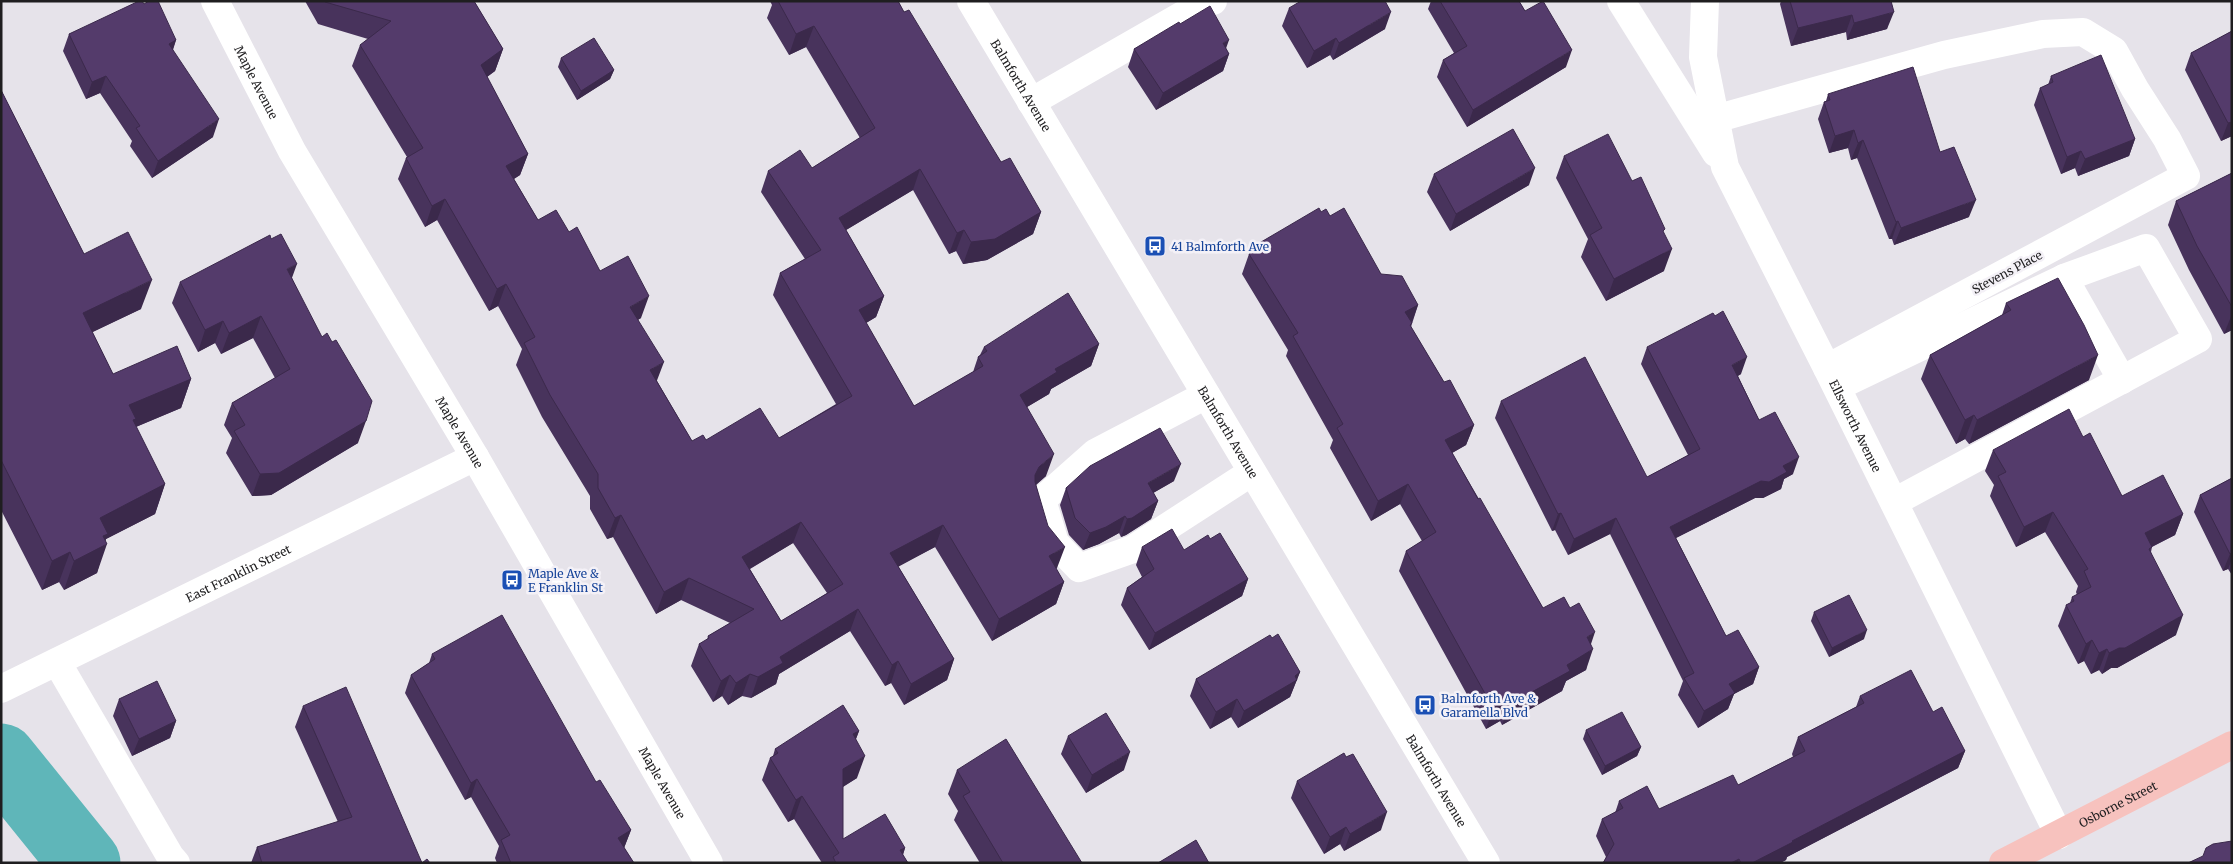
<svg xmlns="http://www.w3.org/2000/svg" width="2233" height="864" font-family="Merriweather,serif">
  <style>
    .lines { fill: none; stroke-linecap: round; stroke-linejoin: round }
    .river { stroke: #5fb6b9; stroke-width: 71 }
    .minor { stroke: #fff; stroke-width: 28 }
    .major { stroke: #f7c2be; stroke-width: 28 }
    .wall { fill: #48335c; fill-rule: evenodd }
    .shaded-wall { fill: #3b294b }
    .building { fill: #543b6b; stroke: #3b294b; fill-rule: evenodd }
    .labels { text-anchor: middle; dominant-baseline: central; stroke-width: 5; stroke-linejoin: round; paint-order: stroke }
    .street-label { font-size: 12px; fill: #1f1e20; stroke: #f4f1f7 }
    .transit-label { font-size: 12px; fill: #164399; stroke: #f4f1f7; text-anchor: start }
  </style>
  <rect width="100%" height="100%" fill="#e6e3ea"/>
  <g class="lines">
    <path class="river" d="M1,759L85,863"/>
    <g class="minor">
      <path id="s1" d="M215,1L292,151L475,457L709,863"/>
      <path id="s2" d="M971,1L1486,863"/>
      <path d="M1621,1L1716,153"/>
      <path id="s3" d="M1705,1L1703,57L1725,167L1827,368L2059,835"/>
      <path d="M1031,102L1202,4L1213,1"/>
      <path d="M1715,119L1944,55L2043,34L2083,32L2114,51L2135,89L2167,139L2186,176L1827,368"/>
      <path d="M2064,278L2122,380"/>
      <path d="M1837,387L2064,278L2146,248L2198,339L1894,502"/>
      <path d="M1206,395L1095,453L1042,500L1055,543L1079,568L1133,549L1252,472"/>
      <path d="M57,662L170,856L176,863"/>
      <path id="s4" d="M1,689L475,457"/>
    </g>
    <path class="major" id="s5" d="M2003,863L2232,745"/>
  </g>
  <path class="wall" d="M305,1H474L503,49L495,71L487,77L528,154L520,175L514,179L538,220L569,232L600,271L641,318L638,320L657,381L692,441L779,438L836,404L773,295L780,273L805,259L761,192L768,171L812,168L860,138L806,47L789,55L767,18L772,5L770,1H898L904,12L1001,162L1041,212L1033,234L987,260L963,264L956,251L949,254L913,190L846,230L884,296L876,317L866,323L914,406L973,372L978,357L980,355L984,347L1099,344L1091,366L1051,389L1049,394L1027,407L1046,476L1036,485L1057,568L1056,569L1064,582L1056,604L992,641L935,547L898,566L954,659L947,680L904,705L891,683L885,686L850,631L779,674L776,684L751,698L742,696L728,705L722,696L713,702L691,666L699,644L707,640L708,636L730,623L681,600L656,614L613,537L607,539L590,509V496L542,417L516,365L522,349L498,306L489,311L437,220L425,227L398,179L406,158L407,157L352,66L360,45L368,39L318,24ZM793,543L827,593L781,621L750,569Z
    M1431,1H1519L1525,11L1566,67L1467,127L1437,77L1443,60L1454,53L1428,9Z
    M1781,1H1891L1887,29L1847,40L1846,32L1791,46L1780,4Z
    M144,4L176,40L173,50L213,137L152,178L130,146L132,141L100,93L86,99L63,51L69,34Z
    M1289,8L1385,29L1333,60L1330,55L1307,68L1282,26Z
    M1180,24L1226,49L1229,54L1223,71L1156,110L1128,67L1134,49Z
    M2232,31V136L2221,141L2185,70L2191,53Z
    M561,58L614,70L610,79L577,100L558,67Z
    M2051,76L2135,139L2129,156L2078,176L2075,168L2061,174L2034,105L2040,88L2048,85Z
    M1,90L84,254L141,309L92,332L113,374L191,379L181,408L136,427L165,484L155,514L106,539L97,573L64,590L59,582L42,590L1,510Z
    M1828,94L1940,152L1969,217L1894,245L1892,239H1889L1857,158L1851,160L1848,148L1829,153L1818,119L1824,102L1826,101Z
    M1564,156L1632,181L1664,233V271L1606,301L1581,257L1588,239L1556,178Z
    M2232,173V330L2224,334L2189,270L2168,225L2176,201Z
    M1434,174L1529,185L1450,231L1427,192Z
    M1321,212L1330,216L1381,274L1418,305L1411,327L1444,382L1474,425L1466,445L1452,453L1543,608L1591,644L1586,670L1566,681L1562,691L1502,725L1500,721L1486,729L1399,571L1406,551L1422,541L1400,504L1371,521L1330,448L1333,440L1286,356L1288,350L1242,274L1249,254L1254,251L1256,245Z
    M292,278L358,443L271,495L252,496L226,453L232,438L224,425L232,403L275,378L253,338L221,354L215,343L198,352L172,303L180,282Z
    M2006,303L2089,380L1969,444L1965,439L1956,444L1921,379L1930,355L2002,315Z
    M1647,347L1741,374L1738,376L1759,420L1793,474L1784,479L1781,489L1763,498H1755L1676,538L1726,636L1759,667L1753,684L1734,694L1728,709L1698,728L1678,695L1683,681L1610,534L1568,555L1555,530L1552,531L1495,418L1501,401L1647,477L1688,455L1641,364Z
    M2083,437L2122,496L2183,514L2175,535L2152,547L2151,552L2176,635L2117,668H2111L2102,674L2099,670L2091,674L2084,661L2078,664L2058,626L2066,605L2070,603L2072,597L2077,595L2076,592L2078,586L2045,532L2016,547L1990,496L1994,485L1985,471L1993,450Z
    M2232,478V575L2228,569L2223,571L2194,512L2200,495Z
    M1174,481L1153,493L1158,501L1151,519L1126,535L1121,537L1119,533L1099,544L1083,550L1069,535L1060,505L1066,488Z
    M1142,547L1184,550L1248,579L1242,596L1149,650L1121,605L1127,588L1142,577L1136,565Z
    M1814,612L1864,639L1829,657L1811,621Z
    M1272,638L1300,672L1290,697L1238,728L1231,717L1210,729L1190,696L1196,679Z
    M432,654L596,782L631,830L624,848L634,863H497L495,858L499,846L471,797L465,800L405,693L411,675L429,663Z
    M1860,696L1933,712L1965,751L1958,768L1787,857L1786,860L1780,863H1603L1606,857L1596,836L1602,819L1615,813L1619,801L1659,809L1738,785L1793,757L1792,754L1798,737L1856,707Z
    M119,699L176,721L170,738L132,756L113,716Z
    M303,706L422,863H430H251L257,847L338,822L295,727Z
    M1586,730L1641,747L1637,756L1602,775L1583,739Z
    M859,731L856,739L857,778L843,787V839L905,848L903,855L908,863H822L794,819L788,822L762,780L770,758L773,756L775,749Z
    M1068,736L1124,770L1086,793L1061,754Z
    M957,770L1082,863H980L954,820L958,811L948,794Z
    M1297,781L1381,830L1344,851L1340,844L1324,854L1291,798Z"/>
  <path class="shaded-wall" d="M1391,12L1385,29L1333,60L1339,43Z
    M1894,12L1887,29L1847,40L1854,23Z
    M1852,15L1846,32L1791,46L1798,28Z
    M814,26L806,47L789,55L796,34Z
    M1336,38L1330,55L1307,68L1314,51Z
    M176,40L170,57L169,44Z
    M1229,40L1223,57V43Z
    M503,49L495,71L473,87L481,65Z
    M1572,50L1566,67L1467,127L1473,110Z
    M1229,54L1223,71L1156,110L1163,93Z
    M614,70L610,79L577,100L581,91Z
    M106,76L100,93L86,99L92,82Z
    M219,119L213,137L152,178L158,161Z
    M2232,122V136L2221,141L2228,123Z
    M1854,130L1848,148L1829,153L1835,136Z
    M2135,139L2129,156L2078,176L2085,159Z
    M1863,140L1857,158L1851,160L1858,143Z
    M2081,151L2075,168L2061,174L2067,157Z
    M528,154L520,175L499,188L506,166Z
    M1535,168L1529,185L1450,231L1456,214Z
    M920,169L913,190L831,239L839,218Z
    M445,199L437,220L425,227L432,206Z
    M1976,200L1969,217L1894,245L1901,228Z
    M1041,212L1033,234L987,260L963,264L971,242Z
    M1898,221L1892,239H1889L1896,222Z
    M964,230L956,251L949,254L957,233Z
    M1672,249L1664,271L1606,301L1614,279Z
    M297,264L289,286L287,269Z
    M152,280L141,309L72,342L83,313Z
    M506,284L498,306L489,311L497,289Z
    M649,296L641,318L622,328L630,307Z
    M884,296L876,317L851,332L859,310Z
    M1418,305L1404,344L1405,312Z
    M2232,314V330L2224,334Z
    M261,316L253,338L221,354L229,333Z
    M223,321L215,343L198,352L205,330Z
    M1099,344L1091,366L1051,389L1049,394L1012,416L1020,395L1055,369Z
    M2098,355L2089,380L1969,444L1977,420Z
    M1747,357L1741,374L1726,382L1732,365Z
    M664,362L656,383L650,370Z
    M191,379L181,408L133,428L129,405Z
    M1974,415L1965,439L1956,444L1965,420Z
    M366,421L358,443L271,495L252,496L260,474Z
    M1474,425L1466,445L1438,461L1445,440Z
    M1054,454L1046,476L1031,489L1035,475L1039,467Z
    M1799,457L1793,474L1784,479L1781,489L1763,498H1755L1664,544L1670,527Z
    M1181,464L1174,481L1141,500L1148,483Z
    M165,484L155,514L106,539L103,546L107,544L97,573L64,590L74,561L100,518Z
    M1408,484L1400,504L1371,521L1378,501Z
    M1158,501L1151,519L1126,535L1121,537L1127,519Z
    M2053,512L2045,532L2016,547L2024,527Z
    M1561,513L1555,530L1552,531L1558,514Z
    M2183,514L2175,535L2137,554L2145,533Z
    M621,515L613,537L607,539L615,518Z
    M1125,516L1119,533L1099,544L1083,550L1090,533Z
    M1616,518L1610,534L1568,555L1574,539Z
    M801,522L793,543L734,578L742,557Z
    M943,525L935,547L883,575L890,553Z
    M1065,547L1057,568L1041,578L1049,556Z
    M70,552L59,582L42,590L52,561Z
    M2232,553V559L2228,569L2223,571L2230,554Z
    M689,578L681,600L656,614L664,592Z
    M1248,579L1242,596L1149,650L1155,633Z
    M1064,582L1056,604L992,641L999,619Z
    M858,609L850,631L779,674L776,684L751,698L758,677L780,657Z
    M2183,615L2176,635L2117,668H2111L2102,674L2109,653Z
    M1867,630L1864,639L1829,657L1832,648Z
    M1595,632L1588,653L1587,637Z
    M2092,640L2084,661L2078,664L2086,644Z
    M1593,649L1586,670L1566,681L1562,691L1502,725L1510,704L1567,665Z
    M2107,649L2099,670L2091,674L2099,653Z
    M954,659L947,680L904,705L911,684Z
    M898,661L891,683L885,686L892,665Z
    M1759,667L1753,684L1734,694L1728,709L1698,728L1704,711L1729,684Z
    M1300,672L1290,697L1238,728L1244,711Z
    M750,674L742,696L728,705L736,683Z
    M730,675L722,696L713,702L721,681Z
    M1237,699L1231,717L1210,729L1216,712Z
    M1507,700L1500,721L1486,729L1493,708Z
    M176,721L170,738L132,756L139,739Z
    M859,731L850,754L853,734Z
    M1641,747L1637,756L1602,775L1605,766Z
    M1965,751L1958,768L1787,857L1786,860L1780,863H1752L1792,841Z
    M1130,752L1124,770L1086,793L1092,775Z
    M865,756L857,778L834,792L843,769Z
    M477,779L471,797L465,800L471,783Z
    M802,796L794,819L788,822L796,800Z
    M1387,812L1381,830L1344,851L1350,834Z
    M1346,827L1340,844L1324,854L1330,837Z
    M631,830L624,848L618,838Z
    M905,848L900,863V850Z
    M1739,859L1738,863H1731Z"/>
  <path class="building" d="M139,1H142L144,4L149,1H158L176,40L169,44L219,119L158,161L136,128L140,126L106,76L92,82L69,34Z
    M325,1H474L503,49L481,65L528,154L506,166L538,220L556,210L569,232L577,227L600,271L628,256L649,296L630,307L664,362L650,370L692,441L703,435L706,440L760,408L779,438L852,396L780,273L821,250L768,171L800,150L812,168L875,128L814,26L796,34L778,1H898L904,12L909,10L1001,162L1010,158L1041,212L995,239L971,242L964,230L957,233L920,169L839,218L884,296L859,310L914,406L983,366L978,357L987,351L984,347L1068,293L1099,344L1055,369L1057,372L1020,395L1054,454L1039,467L1035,475V482L1048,526L1065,547L1049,556L1064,582L999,619L943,525L890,553L954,659L911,684L898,661L892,665L858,609L780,657L783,663L758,677L750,674L736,683L730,675L721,681L699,644L709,638L708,636L754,609L689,578L664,592L621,515L615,518L598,488V474L550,395L524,343L535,337L506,284L497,289L445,199L432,206L406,158L423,148L360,45L391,21L325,2ZM801,522L843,584L781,621L742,557Z
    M1301,1H1385L1391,12L1339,43L1336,38L1314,51L1289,8Z
    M1440,1H1519L1525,11L1543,1L1572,50L1473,110L1443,60L1467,46Z
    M1790,1H1891L1894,12L1854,23L1852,15L1798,28Z
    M1210,6L1229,40L1223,43L1229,54L1163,93L1134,49L1179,22L1180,24Z
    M2232,31V122L2228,123L2191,53Z
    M594,38L614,70L581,91L561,58Z
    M2101,55L2135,139L2085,159L2081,151L2067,157L2040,88L2053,82L2051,76Z
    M1913,67L1940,152L1954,147L1976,200L1901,228L1898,221L1896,222L1863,140L1858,143L1854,130L1835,136L1824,102L1830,100L1828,94Z
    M1,90L84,254L128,232L152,280L83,313L113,374L177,346L191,379L129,405L136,419L133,420L165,484L100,518L108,534L103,536L107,544L74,561L70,552L52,561L1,460Z
    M1513,129L1535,168L1456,214L1434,174Z
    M1608,134L1632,181L1641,177L1665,229L1663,231L1672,249L1614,279L1590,235L1602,228L1564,156Z
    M2232,173V307L2197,246L2176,201Z
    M1319,208L1321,212L1326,209L1330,216L1344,208L1381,274L1402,276L1418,305L1405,312L1412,323L1410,325L1444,382L1450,380L1474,425L1445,440L1478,499L1480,498L1543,608L1564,597L1570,608L1579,603L1595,632L1587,637L1593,649L1567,665L1570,671L1510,704L1507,700L1493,708L1406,551L1436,532L1408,484L1378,501L1337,428L1343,424L1293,336L1298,333L1249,254L1258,248L1256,245Z
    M281,234L297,264L287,269L322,337L327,333L332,342L336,340L372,401L366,421L279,473L260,474L234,431L245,425L232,403L290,369L261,316L229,333L223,321L205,330L180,282L270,235L271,239Z
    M2058,278L2084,325L2098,355L1977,420L1974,415L1965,420L1930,355L2011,310L2006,303Z
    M1723,311L1747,357L1732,365L1759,420L1775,412L1799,457L1783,466L1787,472L1769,482L1761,481L1670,527L1726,636L1738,630L1759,667L1729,684L1735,693L1704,711L1684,678L1694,673L1616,518L1574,539L1561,513L1558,514L1501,401L1585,357L1647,477L1700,449L1647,347L1713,313L1715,316Z
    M2069,409L2083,437L2090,433L2122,496L2163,475L2183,514L2145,533L2152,547L2149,549L2183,615L2125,648H2119L2109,653L2107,649L2099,653L2092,640L2086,644L2066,605L2074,601L2072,597L2091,587L2084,571L2088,569L2053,512L2024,527L1998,476L2006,472L1993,450Z
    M1160,428L1181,464L1148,483L1158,501L1132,518L1127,519L1125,516L1106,527L1090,533L1075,518L1066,488L1090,466Z
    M2232,478V553L2230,554L2200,495Z
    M1172,529L1184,550L1208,535L1210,539L1220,533L1248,579L1155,633L1127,588L1154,569L1142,547Z
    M1849,595L1867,630L1832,648L1814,612Z
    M502,615L596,782L600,780L631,830L618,838L634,863H511L501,840L510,835L477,779L471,783L411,675L435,659L432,654Z
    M1278,634L1300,672L1295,676L1297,680L1244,711L1237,699L1216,712L1196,679L1270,635L1272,638Z
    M1911,670L1933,712L1942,707L1965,751L1792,841L1793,842L1752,863H1741L1739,859L1731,863H1603L1614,844L1602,819L1623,808L1619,801L1647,786L1659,809L1733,775L1738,785L1805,751L1798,737L1864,703L1860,696Z
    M157,681L176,721L139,739L119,699Z
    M346,687L422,863L427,859L430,863H262L257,847L352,817L303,706Z
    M843,705L859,731L853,734L865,756L843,769V839L885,814L905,848L900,850L908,863H836L833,857L839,853L802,796L796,800L770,758L778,753L775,749Z
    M1622,712L1641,747L1605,766L1586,730Z
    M1106,713L1130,752L1092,775L1068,736Z
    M1006,739L1082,863H1003L963,796L970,792L957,770Z
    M1344,753L1346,757L1353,754L1387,812L1350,834L1346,827L1330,837L1297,781Z
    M1196,840L1209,863H1158Z
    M2232,841V863H2188L2203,856L2206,848L2213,844Z"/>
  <defs>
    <g id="bus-square" transform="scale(1.125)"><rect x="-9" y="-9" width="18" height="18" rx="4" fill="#1a4fb4" stroke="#f4f1f7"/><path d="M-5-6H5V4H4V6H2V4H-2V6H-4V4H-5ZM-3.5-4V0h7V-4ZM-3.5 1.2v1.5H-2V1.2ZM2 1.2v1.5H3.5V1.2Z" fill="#fff"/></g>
  </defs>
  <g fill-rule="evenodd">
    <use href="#bus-square" x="1155" y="246"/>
    <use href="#bus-square" x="512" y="580"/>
    <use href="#bus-square" x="1425" y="705"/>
  </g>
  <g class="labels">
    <g class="street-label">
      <text stroke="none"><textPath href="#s1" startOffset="91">Maple Avenue</textPath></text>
      <text stroke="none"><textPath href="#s2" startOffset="98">Balmforth Avenue</textPath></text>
      <text transform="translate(2007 272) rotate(-28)">Stevens Place</text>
      <text stroke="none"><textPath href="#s3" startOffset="458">Ellsworth Avenue</textPath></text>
      <text stroke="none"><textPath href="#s2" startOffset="502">Balmforth Avenue</textPath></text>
      <text stroke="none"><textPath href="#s1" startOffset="496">Maple Avenue</textPath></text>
      <text stroke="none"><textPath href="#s4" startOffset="264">East Franklin Street</textPath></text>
      <text stroke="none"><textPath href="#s2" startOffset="908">Balmforth Avenue</textPath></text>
      <text stroke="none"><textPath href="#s1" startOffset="901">Maple Avenue</textPath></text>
      <text stroke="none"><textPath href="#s5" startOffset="129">Osborne Street</textPath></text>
    </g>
    <g class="transit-label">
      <text x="1171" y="246">41 Balmforth Ave</text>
      <text x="528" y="573">Maple Ave &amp;<tspan x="528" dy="14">E Franklin St</tspan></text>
      <text x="1441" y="698">Balmforth Ave &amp;<tspan x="1441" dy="14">Garamella Blvd</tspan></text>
    </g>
  </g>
  <rect width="2233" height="864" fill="none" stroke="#1f1e20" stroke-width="5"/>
</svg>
